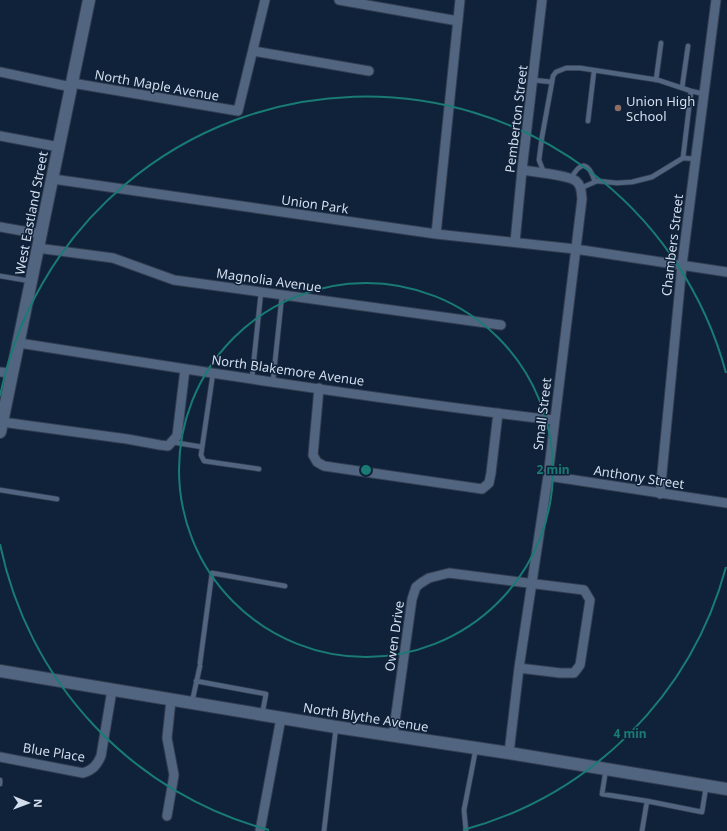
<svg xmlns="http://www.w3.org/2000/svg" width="727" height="831" font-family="'Noto Sans',sans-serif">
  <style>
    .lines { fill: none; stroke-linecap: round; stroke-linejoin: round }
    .lane-casing { stroke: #323d50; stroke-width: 6 }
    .street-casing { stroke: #323d50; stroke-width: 11 }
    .secondary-casing { stroke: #323d50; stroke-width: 14 }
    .lane { stroke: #516580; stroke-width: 4.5 }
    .street { stroke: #516580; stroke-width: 9 }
    .secondary { stroke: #516580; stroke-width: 12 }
    .ring { fill: none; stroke: #197b74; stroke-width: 2 }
    .education-dot { fill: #8d6e63; stroke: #102239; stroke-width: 1.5 }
    .labels { text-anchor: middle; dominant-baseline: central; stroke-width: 3; stroke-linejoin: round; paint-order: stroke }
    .street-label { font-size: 13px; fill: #d2dded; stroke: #102239 }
    .poi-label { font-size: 13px; fill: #d2dded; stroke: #102239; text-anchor: start }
    .centre { fill: #197b74; stroke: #102239; stroke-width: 2 }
    .ring-label { font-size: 12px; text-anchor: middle; font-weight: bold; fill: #197b74; stroke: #102239; stroke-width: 3; stroke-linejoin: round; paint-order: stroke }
  </style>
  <rect width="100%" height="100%" fill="#102239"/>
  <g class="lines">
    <g class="lane-casing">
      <path id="lane" d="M533,80L552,82
        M656,80L661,43
        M682,88L688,46
        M588,121L594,71
        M683,158L691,91
        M544,173L539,160L542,137L552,82L553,76L556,72L566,68H580L658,80L691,91L704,94
        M571,179C581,159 589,163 595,182
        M581,188L597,181L617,183L632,182L652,177L683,158L696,159
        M0,276L30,281
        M213,373L201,455L204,461L259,469
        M252,378L261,292
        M273,381L282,295
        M172,442L202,447
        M0,490L57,499
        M200,663L212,573L285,586
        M196,681L266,694L262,715
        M192,702L200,666
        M606,769L602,794L647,801
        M0,780V784
        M324,831L336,727
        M466,831L464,810L476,748
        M642,831L647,801L702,812L706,787"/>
    </g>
    <g class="street-casing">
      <path id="street" d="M339,0L458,21
        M253,51L369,71
        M0,72L71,87
        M72,83L238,111L265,0
        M0,136L59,147
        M53,179L436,234L575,249L727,272
        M0,227L40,234
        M436,234L460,0
        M515,242L522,170L542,0
        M37,248L113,258L174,280L501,325
        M19,343C197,371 375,399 554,420
        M0,372L12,373
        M319,388L313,455L317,462L324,466L482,489L489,483L491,473L498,413
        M2,422L127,439L160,445L168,446L177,436L185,369
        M548,476L727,503
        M660,494L682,265L716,0
        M393,735L412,599L416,587L421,583L429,578L449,573L584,590L590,600L580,665L574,673H560L519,668
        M509,753L519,668L548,476L582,199C581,192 582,186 576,181C568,175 534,172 522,170
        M0,757L83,773C93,770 97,765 101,756L112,690
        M167,816L174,775L167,738L171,700
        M260,831L281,718"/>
    </g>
    <g class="secondary-casing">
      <path id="secondary" d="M0,432L89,0
        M0,671L336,727L509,753L727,789"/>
    </g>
    <use href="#lane" class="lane"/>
    <use href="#street" class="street"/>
    <use href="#secondary" class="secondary"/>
  </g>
  <g class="ring">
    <circle cx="366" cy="470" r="187"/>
    <path d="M726 567A373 373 0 0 1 463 830M269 830A373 373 0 0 1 0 544M0 396A373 373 0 0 1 726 373"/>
  </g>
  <circle class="education-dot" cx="618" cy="108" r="4"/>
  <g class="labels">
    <g class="street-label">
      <text transform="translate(157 85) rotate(10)">North Maple Avenue</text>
      <text transform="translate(516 119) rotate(-83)">Pemberton Street</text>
      <text transform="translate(315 204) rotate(8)">Union Park</text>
      <text transform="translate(31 213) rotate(-79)">West Eastland Street</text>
      <text transform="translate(672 245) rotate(-83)">Chambers Street</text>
      <text transform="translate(269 280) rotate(8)">Magnolia Avenue</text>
      <text transform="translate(288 370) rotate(8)">North Blakemore Avenue</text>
      <text transform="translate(542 414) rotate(-83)">Small Street</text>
      <text transform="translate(639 477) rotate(9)">Anthony Street</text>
      <text transform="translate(394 636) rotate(-82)">Owen Drive</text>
      <text transform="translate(366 717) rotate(9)">North Blythe Avenue</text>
      <text transform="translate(54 752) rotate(9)">Blue Place</text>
    </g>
    <g class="poi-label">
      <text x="626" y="101">Union High<tspan x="626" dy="15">School</tspan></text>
    </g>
  </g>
  <circle cx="366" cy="470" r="6" class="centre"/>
  <g class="ring-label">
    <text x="553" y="474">2 min</text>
    <text x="630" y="738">4 min</text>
  </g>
  <g transform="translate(28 803) rotate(91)" stroke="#102239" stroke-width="3" paint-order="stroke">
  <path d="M0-3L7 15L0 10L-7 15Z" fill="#d2dded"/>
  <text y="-6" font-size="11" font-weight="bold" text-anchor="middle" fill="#d2dded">N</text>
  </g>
</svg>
